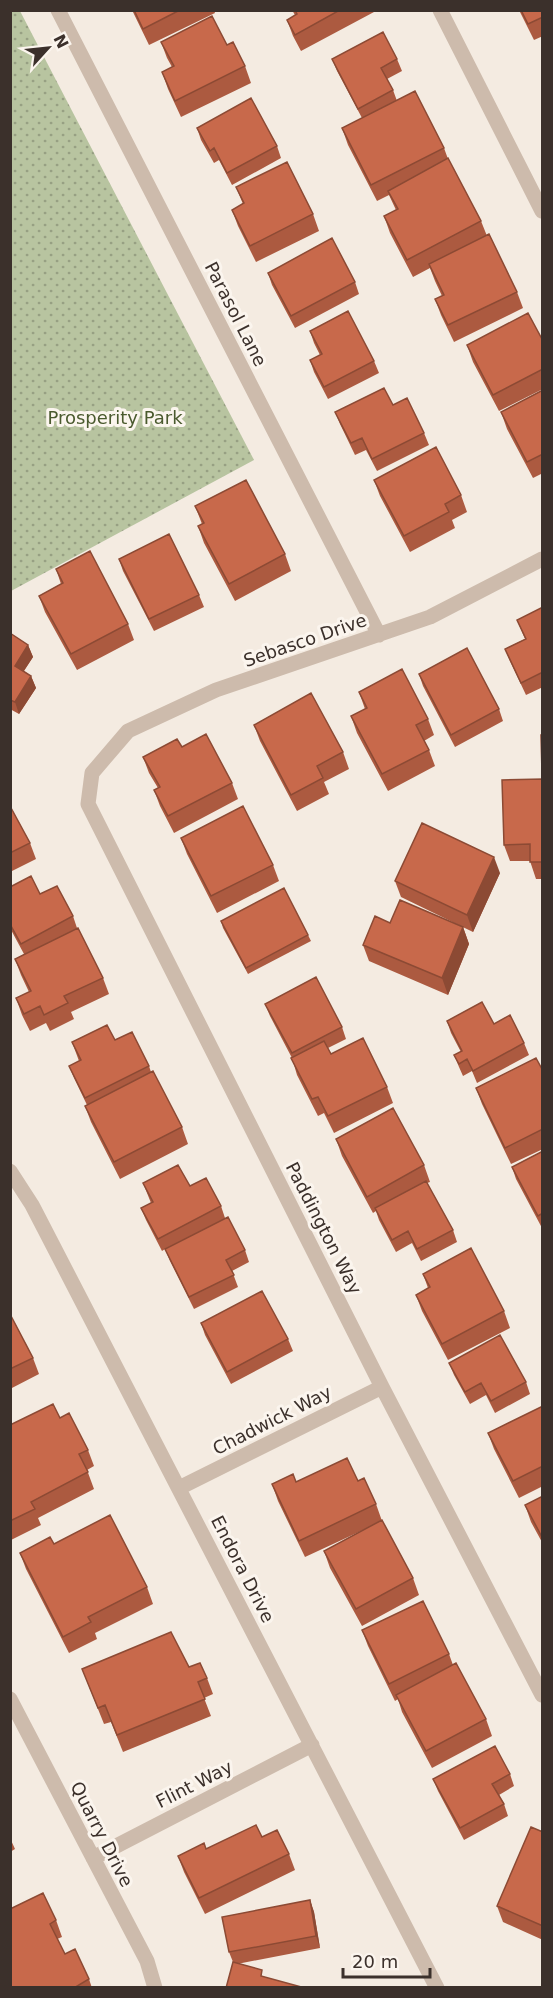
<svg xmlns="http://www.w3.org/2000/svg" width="553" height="1998" font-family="'DejaVu Sans',sans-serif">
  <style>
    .green { fill: url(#green-dots) }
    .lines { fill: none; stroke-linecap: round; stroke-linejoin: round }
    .minor { stroke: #cdbbac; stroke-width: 15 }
    .wall { fill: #ac5a40 }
    .shaded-wall { fill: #8c4a34 }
    .building { fill: #c8694b; stroke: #8c4a34; stroke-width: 1.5 }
    .labels { text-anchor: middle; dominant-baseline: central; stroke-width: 6; stroke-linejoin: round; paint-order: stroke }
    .street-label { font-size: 18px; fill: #3b302b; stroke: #fbf5ee }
    .park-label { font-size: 18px; fill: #4a5a2e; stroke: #fbf5ee }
  </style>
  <defs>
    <pattern id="green-dots" width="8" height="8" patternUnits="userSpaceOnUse" patternTransform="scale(1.5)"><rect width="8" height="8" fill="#b8c4a0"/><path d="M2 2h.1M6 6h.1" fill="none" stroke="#97a083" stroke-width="1.8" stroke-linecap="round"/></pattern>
  </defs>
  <rect width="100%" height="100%" fill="#f4ebe1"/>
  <path class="green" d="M20,11L254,460L11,591L10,11Z"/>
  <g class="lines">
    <path class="minor" d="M58,10L379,635
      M440,10L542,211
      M542,559L430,617L216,690L128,731L92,773L88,804L382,1387L542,1695
      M10,1171L32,1205L437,1988
      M179,1488L382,1387
      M10,1699L147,1961L155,1988
      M93,1858L312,1745"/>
  </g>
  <path class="wall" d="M132,10H214L215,13L149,45Z
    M292,10H374V12L301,51L293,36L287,20L295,15Z
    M519,10H543V36L534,40Z
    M161,42L227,45L245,66L251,83L181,117L168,89L162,72L172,67L167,58Z
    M332,59H397L402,71L387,79L393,90L397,101L444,148L448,159L481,221L487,236L517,292L523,308L454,342L441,315L435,299L442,296L435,281L430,268L413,277L390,233L384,216L396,210L389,195L377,201L348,145L342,128L362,118L337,71Z
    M197,128L277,146L281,158L232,185L219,160L214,163L201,140Z
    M236,187L313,214L319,231L256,262L238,226L232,210L243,204Z
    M268,273L355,282L359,294L295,328L272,285Z
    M310,331L374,361L379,373L328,399L314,372L310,360L320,355L314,343Z
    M543,341V389L499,411L473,362L467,345Z
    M543,390V473L533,478L507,429L501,412Z
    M393,405L424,433L429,445L377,471L366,450L355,455L340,424L335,412Z
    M374,480L461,495L467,512L452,520L455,528L410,552L380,496Z
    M195,506L285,554L291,571L235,601L204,543L198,526L202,524Z
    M119,559L199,595L204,607L154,631L123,571Z
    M56,569L128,624L134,640L77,670L45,612L39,596L61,584Z
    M543,607V687L526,695L510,661L505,649L525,639L517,620Z
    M10,633L28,645L33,657L24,671L31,676L36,688L19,714L10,709Z
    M419,674L499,709L503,721L455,747L423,686Z
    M359,692L428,719L434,735L424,741L429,750L435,766L388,791L357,733L351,716L365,709Z
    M254,725L343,752L349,769L324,782L329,794L297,811L260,741Z
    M182,747L232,783L238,799L174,833L160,806L154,790L158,788L149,773L143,757Z
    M543,779V879H536L530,861H510L504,845Z
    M10,806L30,843L36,859L10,872Z
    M181,838L273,865L279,881L217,913L187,854Z
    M500,873L473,932L401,897L395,881Z
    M10,887L40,894L73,916L77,928L103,978L109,994L71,1012L74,1019L50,1031L46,1023L30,1031L22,1015L16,998L29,992L21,975L15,959L24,954L10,928Z
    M221,921L308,935L311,941L248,974L223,928Z
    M390,923L463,927L469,944L448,995L369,961L363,945Z
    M265,1004L342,1027L346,1039L328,1048L331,1054L387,1087L393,1103L334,1133L324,1113L318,1116L297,1075L292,1058L270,1016Z
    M447,1021L494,1024L524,1043L529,1055L477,1083L472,1071L463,1076L459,1067L454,1055L461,1052L451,1033Z
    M115,1040L149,1066L151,1072L182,1127L188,1144L120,1179L91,1122L85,1106L87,1105L74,1078L69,1066L79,1061L72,1042Z
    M543,1071V1149L511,1164L482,1104L476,1088Z
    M336,1139L424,1165L430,1182L427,1183L453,1230L457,1242L421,1261L412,1243L396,1252L379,1220L376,1211L373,1213L342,1156Z
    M543,1151V1227L542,1228L516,1179L512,1167Z
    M143,1183L190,1186L221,1206L225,1218L245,1250L249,1262L232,1271L238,1287L194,1309L170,1261L165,1249L162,1251L146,1220L141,1208L151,1203Z
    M423,1274L504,1311L510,1328L448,1360L422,1311L416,1295L428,1288Z
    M10,1314L33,1358L39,1374L10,1389Z
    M201,1323L288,1339L293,1351L231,1384L205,1335Z
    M449,1363L526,1382L530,1394L495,1413L486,1395L470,1404L454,1375Z
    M543,1406V1486L519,1498L494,1449L488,1433Z
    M60,1418L88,1450L94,1466L87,1470L94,1489L38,1518L41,1525L11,1540L10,1425Z
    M358,1481L376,1504L382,1521L413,1578L419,1595L362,1626L330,1568L324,1551L374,1525L305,1557L278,1501L272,1484L296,1482Z
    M543,1496V1544L531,1522L525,1505Z
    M54,1544L147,1587L153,1604L95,1633L97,1639L69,1653L26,1569L20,1553Z
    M362,1630L449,1654L453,1665L486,1719L492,1736L432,1768L402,1712L398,1699L395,1701L368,1646Z
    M82,1669L207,1678L213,1694L204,1698L211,1716L123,1752L111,1722L104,1724Z
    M510,1774L514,1786L499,1795L504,1804L508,1816L464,1840L438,1791L433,1779Z
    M543,1832V1940L503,1922L497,1906Z
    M262,1837L289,1854L295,1870L205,1914L184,1872L178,1856Z
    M10,1838L15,1849L10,1852Z
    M310,1900L314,1912L320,1948L237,1964L226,1988L233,1962L229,1952Z
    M10,1909L56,1920L62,1937L57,1939L65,1954L89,1979L92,1988H10Z"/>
  <path class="shaded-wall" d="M28,645L33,657L19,678L15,666Z
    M31,676L36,688L19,714L15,702Z
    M494,857L500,873L473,932L467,915Z
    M463,927L469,944L448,995L442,978Z
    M310,1900L314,1912L320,1948L316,1936Z"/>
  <path class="building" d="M134,10H180L143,29Z
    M295,10H340L295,35L287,20L297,14Z
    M521,10H543V17L528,24Z
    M212,16L227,45L233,42L245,66L175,101L162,72L174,66L161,42Z
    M383,32L397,59L381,68L393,90L358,109L332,59Z
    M415,91L444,148L371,185L342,128Z
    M251,98L277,146L227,173L214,148L210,151L197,128Z
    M448,158L481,221L407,260L384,216L398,209L388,191Z
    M287,162L313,214L250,246L232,210L244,203L236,187Z
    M489,234L517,292L448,325L435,299L444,295L429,264Z
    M332,238L355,282L291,316L268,273Z
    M348,311L374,361L324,387L310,360L322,354L310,331Z
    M528,313L543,341V369L493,395L467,345Z
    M384,388L393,405L407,398L424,433L372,459L362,438L351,443L335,412Z
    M543,390V454L527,462L501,412Z
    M436,447L461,495L445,504L449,512L404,536L374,480Z
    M246,480L285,554L229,584L198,526L204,523L195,506Z
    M169,534L199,595L149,619L119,559Z
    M90,551L128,624L71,654L39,596L63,583L56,569Z
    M543,607V672L521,683L505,649L526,639L517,620Z
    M10,633L28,645L15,666L31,676L15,702L10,700Z
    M467,648L499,709L451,735L419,674Z
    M402,669L428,719L416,725L429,750L382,774L351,716L367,708L359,692Z
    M311,693L343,752L317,766L323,778L291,795L254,725Z
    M206,734L232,783L168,816L154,790L160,787L143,757L177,739L182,747Z
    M541,735H543L542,773Z
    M543,779V862H530V844L504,845L502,780Z
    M10,806L30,843L10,853Z
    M243,806L273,865L211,896L181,838Z
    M422,823L494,857L467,915L395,881Z
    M31,876L40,894L57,886L73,916L21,944L10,924V887Z
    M284,888L308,935L246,968L221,921Z
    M400,900L463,927L442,978L363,945L375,916L390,923Z
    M78,928L103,978L64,996L68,1003L44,1015L40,1006L24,1014L16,998L31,991L15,959Z
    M316,977L342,1027L292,1053L265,1004Z
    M482,1002L494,1024L510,1015L524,1043L473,1071L467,1059L459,1064L454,1055L462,1051L447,1021Z
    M107,1025L115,1040L132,1032L149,1066L85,1098L69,1066L81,1060L72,1042Z
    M363,1038L387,1087L328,1116L318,1097L312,1099L291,1058L324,1041L331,1054Z
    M536,1058L543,1071V1129L505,1148L476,1088Z
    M153,1071L182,1127L114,1162L85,1106Z
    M393,1108L424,1165L367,1197L336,1139Z
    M543,1151V1213L538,1216L512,1167Z
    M178,1165L190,1186L206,1178L221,1206L158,1239L141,1208L153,1202L143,1183Z
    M426,1181L453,1230L417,1249L408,1231L392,1240L375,1208Z
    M228,1217L245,1250L226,1260L234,1275L189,1297L165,1249Z
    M471,1248L504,1311L442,1344L416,1295L430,1287L423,1274Z
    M262,1291L288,1339L227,1372L201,1323Z
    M10,1314L33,1358L10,1369Z
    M500,1335L526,1382L491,1401L481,1383L465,1392L449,1363Z
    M53,1404L60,1418L69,1413L88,1450L79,1454L88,1472L31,1502L35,1509L10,1521V1425Z
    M543,1406V1466L513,1481L488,1433Z
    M347,1458L358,1481L364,1478L376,1504L299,1541L272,1484L293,1474L296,1482Z
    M543,1496V1539L525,1505Z
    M110,1515L147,1587L88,1617L91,1622L63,1637L20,1553L50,1537L54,1544Z
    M382,1520L413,1578L356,1609L324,1551Z
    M423,1601L449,1654L389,1684L362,1630Z
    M171,1632L189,1667L200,1663L207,1678L198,1682L205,1699L117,1735L105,1705L98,1708L82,1669Z
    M456,1663L486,1719L426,1751L396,1695Z
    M495,1746L510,1774L492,1784L504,1804L460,1828L433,1779Z
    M256,1825L262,1837L277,1830L289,1854L199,1898L178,1856L204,1843L206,1849Z
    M531,1827L543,1832V1926L497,1906Z
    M43,1893L56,1920L50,1924L65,1954L75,1949L89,1979L74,1988H10V1909Z
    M310,1900L316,1936L229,1952L222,1917Z
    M233,1962L262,1970L261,1976L305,1988H226Z"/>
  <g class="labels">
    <g class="street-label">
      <text transform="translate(236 314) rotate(63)">Parasol Lane</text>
      <text transform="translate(305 640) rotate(-19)">Sebasco Drive</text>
      <text transform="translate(324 1228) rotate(63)">Paddington Way</text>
      <text transform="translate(272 1420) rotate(-27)">Chadwick Way</text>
      <text transform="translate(243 1569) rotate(63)">Endora Drive</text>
      <text transform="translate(194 1784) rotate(-27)">Flint Way</text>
      <text transform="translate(102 1834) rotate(63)">Quarry Drive</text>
    </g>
    <g class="park-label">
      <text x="115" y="417">Prosperity Park</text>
    </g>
  </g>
  <rect width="553" height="1998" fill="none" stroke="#3b302b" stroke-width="24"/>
  <g transform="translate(48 48) rotate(63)" stroke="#fbf5ee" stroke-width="4.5" paint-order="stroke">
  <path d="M0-4.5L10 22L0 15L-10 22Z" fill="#3b302b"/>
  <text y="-9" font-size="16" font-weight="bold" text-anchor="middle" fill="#3b302b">N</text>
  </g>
  <path d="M343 1968v9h87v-9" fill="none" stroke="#3b302b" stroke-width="3"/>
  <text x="352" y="1968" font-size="18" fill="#3b302b" stroke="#fbf5ee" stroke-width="4.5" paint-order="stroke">20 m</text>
</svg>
